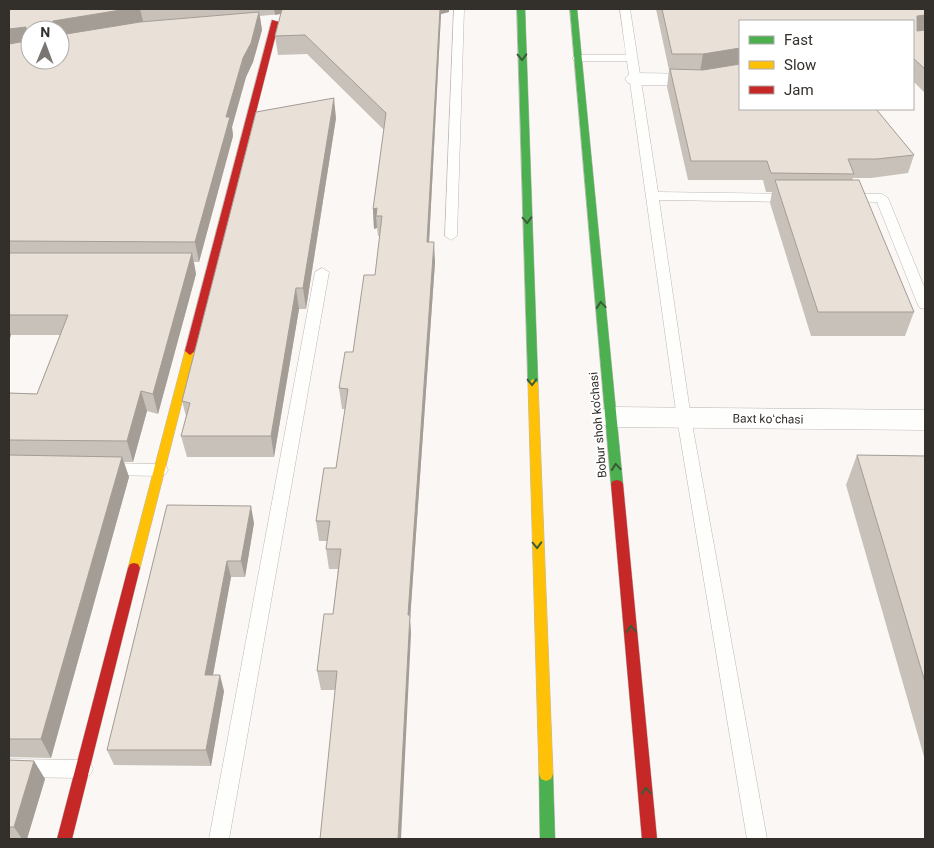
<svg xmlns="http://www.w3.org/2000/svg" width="934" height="848" font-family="Roboto,sans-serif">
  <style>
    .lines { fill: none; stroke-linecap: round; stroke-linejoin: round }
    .lane-casing { stroke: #bcb8b5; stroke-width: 1 }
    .street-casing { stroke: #bcb8b5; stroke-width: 1 }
    .fast-casing { stroke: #bcb8b5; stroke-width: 1 }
    .slow-casing { stroke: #bcb8b5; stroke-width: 1 }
    .jam-casing { stroke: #bcb8b5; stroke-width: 1 }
    .lane { fill: #fefefd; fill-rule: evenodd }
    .street { fill: #fefefd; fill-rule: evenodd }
    .fast { fill: #4caf50; fill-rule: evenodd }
    .slow { fill: #ffc107; fill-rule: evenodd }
    .jam { fill: #c62828; fill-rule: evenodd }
    .wall { fill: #c8c1b9 }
    .shaded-wall { fill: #a39d96 }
    .building { fill: #e9e0d7; stroke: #a39d96 }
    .oneway { stroke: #3c5c38 }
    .labels { text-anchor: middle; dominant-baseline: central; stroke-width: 4; stroke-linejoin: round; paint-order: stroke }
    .street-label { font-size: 12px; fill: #332f2b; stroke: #fff }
  </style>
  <rect width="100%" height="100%" fill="#fbf7f4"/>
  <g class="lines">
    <g class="lane-casing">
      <path id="lane" d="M454,9H464L457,236L451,240L445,236Z
        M620,9H630L658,192L790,194L796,198L790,202L659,200L691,418L767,839H747L677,418L627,61H577L572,58L577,55H626Z
        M848,194H882L888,198L925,289V309L920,308L918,305L877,202L844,201L842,198L844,195Z
        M322,268L329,272L229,839H209L315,272Z
        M105,463L160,464L166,466L168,470L166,474L160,476L105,475L99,473L97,469L99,465Z
        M9,759L83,760L90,763L93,769L90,775L83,778L9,777Z"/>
    </g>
    <g class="street-casing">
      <path id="street" d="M740,67V79L700,86L635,85L628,83L625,79L628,75L635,73L700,74Z
        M611,407L925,410V430L611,427L601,424L597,417L601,410Z"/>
    </g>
    <g class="fast-casing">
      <path id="fast" d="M517,9H525L538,383L533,387L528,383Z
        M570,9H577L623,484L621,487H613L611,484Z
        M546,767L551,769L553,774L555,839H540L539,774L541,769Z"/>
    </g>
    <g class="slow-casing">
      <path id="slow" d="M190,347L195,351L140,568L138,572L134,573L130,572L128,568L185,351Z
        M533,379L538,383L553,774L551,779L546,781L541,779L539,774L528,383Z"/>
    </g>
    <g class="jam-casing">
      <path id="jam" d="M272,20L279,22L195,351L190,355L185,351Z
        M617,480L621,481L623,484L657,839H642L611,484L613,481Z
        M134,563L138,564L140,568L72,839H57L128,568L130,564Z"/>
    </g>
    <use href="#lane" class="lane"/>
    <use href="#street" class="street"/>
    <use href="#fast" class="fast"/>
    <use href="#slow" class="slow"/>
    <use href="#jam" class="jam"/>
  </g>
  <path class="wall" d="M9,9H449V12L441,14L429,242L435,262L410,620L411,634L335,690H321L317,671L333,614L338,569H329L326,549L327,541H319L316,521L336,468L345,409H342L339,388L353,352L375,275L380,236H378L377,228L374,229L373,209L384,130L307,54L278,55L275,36L281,14L260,16L262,30L253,62L246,77L232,127L233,136L199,262H194L196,274L158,414L147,411L133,462H124L129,477L51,758L9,757V393L37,394L60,335H11L9,341Z
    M656,9H925V93L913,81V21H740V109L914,155L908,173L871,178H853L852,180L914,312L905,336H811L770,203L772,192H766L763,180H688L667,87L669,70Z
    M336,118L306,309H299L274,457H187L181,436L186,416L182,401Z
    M857,455L925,456V760L846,485Z
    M167,505L254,523L245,577H231L213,675L224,691L211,766L114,765L107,750Z
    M9,760L34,761L45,779L27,839H9Z"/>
  <path class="shaded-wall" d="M127,9H140L144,25L60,40V30H53V21Z
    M274,9H306L275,15Z
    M440,9H449V12L441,14L428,262L427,242Z
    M259,12L262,30L253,62L246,77L232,127L233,136L199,262L195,242L226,117L243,58Z
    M925,15V32L913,34L917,16Z
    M26,27L30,41L9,49V29Z
    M740,48V65L700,72L703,54Z
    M334,98L336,118L306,309L303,288Z
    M377,208L376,216L377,228L374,229L373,209Z
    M434,242L435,262L410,620L411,634L401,839H398L408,615Z
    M192,253L196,274L158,414L153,394Z
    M296,288L299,309L274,457L271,436Z
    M9,329L11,335L9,341Z
    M141,391L147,411L133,462L127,441Z
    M122,457L129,477L51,758L41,739Z
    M251,506L254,523L245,577L241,561Z
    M227,561L231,577L210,691L205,675Z
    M220,675L224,691L211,766L206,750Z
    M34,761L45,779L27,839H22L14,827Z"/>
  <path class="building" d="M9,9H127L53,21V30H30V60H60V35L140,22L259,12L251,43L243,58L226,117H230L195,242L9,241V44L26,41V27L9,29Z
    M282,9H440L427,242H434L408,615H410L398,839H320L337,671H317L324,614H333L341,549H326L330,521H316L324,468H336L348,389L339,388L345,352H353L364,275H375L382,216H376L377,208L373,209L386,113L305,35L275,36Z
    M662,9H925V15L917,16V31L925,30V69L913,58V21H740V48L703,54H672Z
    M740,64V109H876L914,155L877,159H848L854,174L771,173L767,161H691L670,69L703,70Z
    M334,98L303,288H296L271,436H181L190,403L182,401L256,112Z
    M775,180H859L914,312H818Z
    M9,253H192L153,394L141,391L127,441L9,440V393L37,394L68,315H9Z
    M9,455L122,457L41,739H9Z
    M857,455L925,456V682Z
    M167,505L251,506L241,561H227L205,675H220L206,750H107Z
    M9,760L34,761L14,827H9Z"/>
  <defs><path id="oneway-chevron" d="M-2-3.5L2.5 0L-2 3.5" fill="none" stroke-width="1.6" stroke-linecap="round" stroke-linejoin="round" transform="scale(1.25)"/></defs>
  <g class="oneway">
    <use href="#oneway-chevron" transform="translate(522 57) rotate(88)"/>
    <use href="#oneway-chevron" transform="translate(527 220) rotate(88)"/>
    <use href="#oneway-chevron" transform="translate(601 305) rotate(-95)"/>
    <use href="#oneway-chevron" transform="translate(532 382) rotate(88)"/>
    <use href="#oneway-chevron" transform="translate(616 467) rotate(-95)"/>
    <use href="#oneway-chevron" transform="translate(537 545) rotate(88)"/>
    <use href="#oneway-chevron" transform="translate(631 629) rotate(-95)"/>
    <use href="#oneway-chevron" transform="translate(646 791) rotate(-95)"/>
  </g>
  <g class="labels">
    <g class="street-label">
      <text transform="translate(768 419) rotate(1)">Baxt koʻchasi</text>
      <text transform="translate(598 425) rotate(-95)">Bobur shoh ko'chasi</text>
    </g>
  </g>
  <rect width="934" height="848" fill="none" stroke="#332f2b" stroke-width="20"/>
  <rect x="739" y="20" width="175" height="90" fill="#ffffff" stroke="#adacaa"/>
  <rect x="749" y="36" width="25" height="8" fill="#4caf50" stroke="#adacaa"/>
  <text x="784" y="45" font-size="15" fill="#332f2b">Fast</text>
  <rect x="749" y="61" width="25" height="8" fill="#ffc107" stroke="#adacaa"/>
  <text x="784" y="70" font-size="15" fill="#332f2b">Slow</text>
  <rect x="749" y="86" width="25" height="8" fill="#c62828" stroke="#adacaa"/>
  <text x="784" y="95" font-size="15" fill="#332f2b">Jam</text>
  <g transform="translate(45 45) rotate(1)"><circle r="24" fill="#ffffff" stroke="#adacaa"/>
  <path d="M0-4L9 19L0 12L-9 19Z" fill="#797571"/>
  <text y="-8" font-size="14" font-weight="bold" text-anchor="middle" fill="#332f2b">N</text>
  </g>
</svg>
